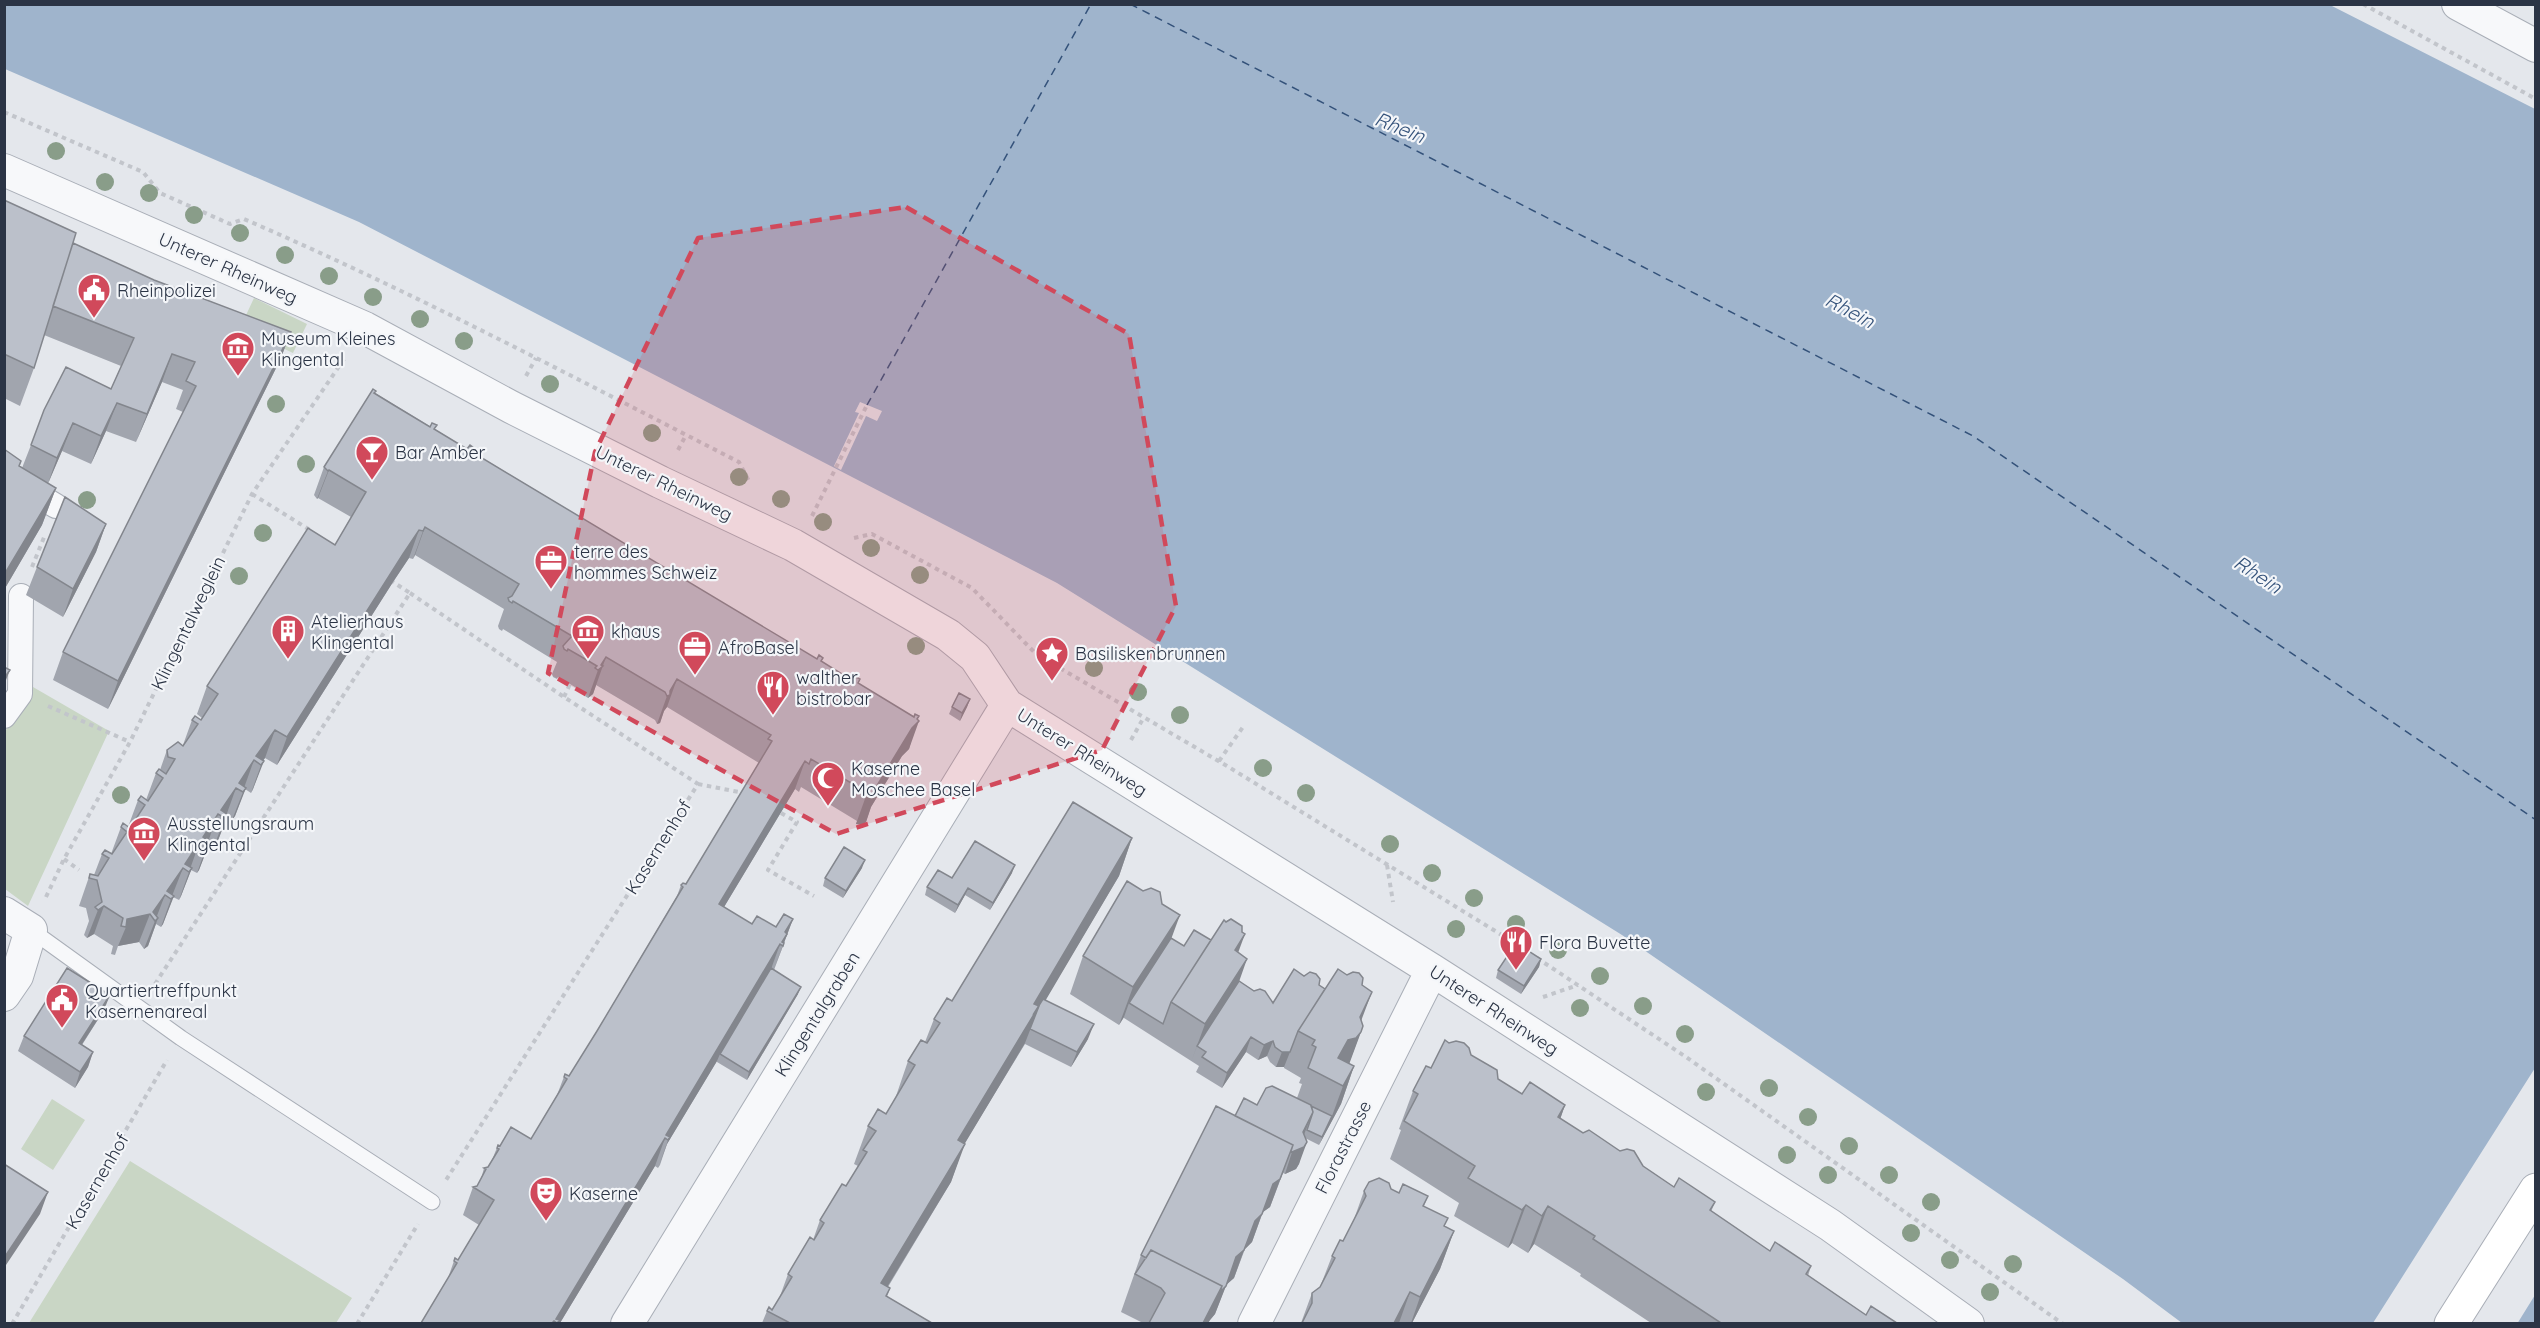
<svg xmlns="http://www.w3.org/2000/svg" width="2540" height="1328" font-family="Quicksand,sans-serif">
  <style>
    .green { fill: #c9d6c5 }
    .water { fill: #9fb4cc }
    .pier { fill: #e4e7ec }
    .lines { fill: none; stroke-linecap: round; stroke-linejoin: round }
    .ferry { stroke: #34527a; stroke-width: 1.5; stroke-dasharray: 8 6; stroke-linecap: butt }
    .service-casing { stroke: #a9aeb7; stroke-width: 17 }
    .pedestrian-casing { stroke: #a9aeb7; stroke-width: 26 }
    .minor-casing { stroke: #a9aeb7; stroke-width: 34 }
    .secondary-casing { stroke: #a9aeb7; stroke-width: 35 }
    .path { stroke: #c2c5cb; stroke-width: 4; stroke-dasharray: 4.5 4.5; stroke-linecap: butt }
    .service { stroke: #f7f8fa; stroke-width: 15 }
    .pedestrian { stroke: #f7f8fa; stroke-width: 24 }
    .minor { stroke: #f7f8fa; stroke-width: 32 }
    .secondary { stroke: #fff; stroke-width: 33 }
    .tree { fill: #899d89 }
    .wall { fill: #a1a5ae }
    .shaded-wall { fill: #83868d }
    .building { fill: #bbc0ca; stroke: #83868d; stroke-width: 1.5 }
    .marked { fill: #d1495b; fill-opacity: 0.2; stroke: #d1495b; stroke-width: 4.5; stroke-dasharray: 12 8; stroke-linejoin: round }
    .labels { text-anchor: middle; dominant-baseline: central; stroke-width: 4.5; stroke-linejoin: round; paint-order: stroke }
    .street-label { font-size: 18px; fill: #2b3445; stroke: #f4f6f9 }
    .poi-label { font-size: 18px; fill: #2b3445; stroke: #f4f6f9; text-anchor: start }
    .water-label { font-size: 20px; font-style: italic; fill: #34527a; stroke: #f4f6f9 }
  </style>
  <rect width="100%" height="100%" fill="#e4e7ec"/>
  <path class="green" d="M254,298L307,324L293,353L240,328Z
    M33,687L109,731L28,906L5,889L4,733Z
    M52,1099L85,1120L53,1170L21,1149Z
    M130,1161L352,1298L336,1323H29Z"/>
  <path class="water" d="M5,4L2330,5L2535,109V1323H2182L2123,1279L1622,935L1057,583L359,222L5,69Z"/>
  <path class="pier" d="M860,402L882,411L877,421L866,416L841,470L834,466L859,413L855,412Z
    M2535,1068V1295L2517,1324L2373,1323Z"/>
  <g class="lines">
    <path class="ferry" d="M1130,4L1973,436L2536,820
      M867,405L1091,4"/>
    <g class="service-casing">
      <path id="service" d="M31,930L181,1038L432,1202"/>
    </g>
    <g class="pedestrian-casing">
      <path id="pedestrian" d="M4,475L56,506
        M4,716L20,694L21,596"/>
    </g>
    <g class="minor-casing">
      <path id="minor" d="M2458,4L2536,46
        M4,170L365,328L511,407L660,482L793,545L948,635L975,657L1007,705L1432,970L1830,1225L1968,1324
        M4,913L31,930L17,976L4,995
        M627,1324L1007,705
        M1254,1324L1432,970"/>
    </g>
    <g class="secondary-casing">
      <path id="secondary" d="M2451,1324L2536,1190"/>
    </g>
    <path class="path" d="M2363,4L2536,99
      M4,112L143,172L160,193L230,224L244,219C413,292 575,378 739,462L750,483
      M526,376L536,358
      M678,450L686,435
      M252,494L310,530
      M812,516L867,405
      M854,538L872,534L972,588L1036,654L1227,766L1518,945
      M32,567L45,535
      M410,593L564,697L698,784L446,1180
      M564,697L570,684
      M48,706L130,742
      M1131,740L1144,717
      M1219,761L1243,727
      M698,784L744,793
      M781,813L797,822L768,870L814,896
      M64,859L79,870
      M1387,865L1393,902
      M46,897L64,859L130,742L252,494L344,359
      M1537,958L1686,1057L2063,1324
      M155,984L410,593L393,582
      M1543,997L1578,985
      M12,1324L167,1060
      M357,1324L418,1224"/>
    <use href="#service" class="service"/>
    <use href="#pedestrian" class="pedestrian"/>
    <use href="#minor" class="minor"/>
    <use href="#secondary" class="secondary"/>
  </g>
  <g class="tree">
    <circle cx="56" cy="151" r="9"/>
    <circle cx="105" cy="182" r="9"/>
    <circle cx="149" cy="193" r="9"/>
    <circle cx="194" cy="215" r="9"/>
    <circle cx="240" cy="233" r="9"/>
    <circle cx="285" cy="255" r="9"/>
    <circle cx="329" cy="276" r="9"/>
    <circle cx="373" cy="297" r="9"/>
    <circle cx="420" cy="319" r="9"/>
    <circle cx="464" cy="341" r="9"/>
    <circle cx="550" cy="384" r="9"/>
    <circle cx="276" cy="404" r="9"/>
    <circle cx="652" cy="433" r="9"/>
    <circle cx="306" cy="464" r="9"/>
    <circle cx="739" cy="477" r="9"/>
    <circle cx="781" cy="499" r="9"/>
    <circle cx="87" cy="500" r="9"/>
    <circle cx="823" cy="522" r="9"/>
    <circle cx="263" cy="533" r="9"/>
    <circle cx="871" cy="548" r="9"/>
    <circle cx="920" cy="575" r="9"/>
    <circle cx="239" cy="576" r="9"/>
    <circle cx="916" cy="646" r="9"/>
    <circle cx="1055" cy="647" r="9"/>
    <circle cx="1094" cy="668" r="9"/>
    <circle cx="1138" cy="692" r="9"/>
    <circle cx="1180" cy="715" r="9"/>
    <circle cx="1263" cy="768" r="9"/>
    <circle cx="1306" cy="793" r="9"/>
    <circle cx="121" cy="795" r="9"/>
    <circle cx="1390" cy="844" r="9"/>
    <circle cx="1432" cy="873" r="9"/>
    <circle cx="1474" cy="898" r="9"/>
    <circle cx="1516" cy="924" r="9"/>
    <circle cx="1456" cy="929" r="9"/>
    <circle cx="1558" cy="950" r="9"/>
    <circle cx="1600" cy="976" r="9"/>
    <circle cx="1643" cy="1006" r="9"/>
    <circle cx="1580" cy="1008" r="9"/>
    <circle cx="1685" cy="1034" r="9"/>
    <circle cx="1769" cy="1088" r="9"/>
    <circle cx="1706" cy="1092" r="9"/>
    <circle cx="1808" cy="1117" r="9"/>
    <circle cx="1849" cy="1146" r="9"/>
    <circle cx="1787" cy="1155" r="9"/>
    <circle cx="1828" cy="1175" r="9"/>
    <circle cx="1889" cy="1175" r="9"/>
    <circle cx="1931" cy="1202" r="9"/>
    <circle cx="1911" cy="1233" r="9"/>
    <circle cx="1950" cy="1260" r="9"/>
    <circle cx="2013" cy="1264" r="9"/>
    <circle cx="1990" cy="1292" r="9"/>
  </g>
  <path class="wall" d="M4,200L73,243L154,280L291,332L280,360L108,709L53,680L63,652L183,412L176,409L183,390L162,382L136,442L106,431L91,464L62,451L48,483L56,488L42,525L4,590V449L19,467L22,468L31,445L111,389L121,366L44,335L34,368L20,406L4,398Z
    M376,391L375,393L917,720L909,749L902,756L871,807L866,822L863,825L856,824L857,821L801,787L799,792L795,789L724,907L752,924L776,927L793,919L774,970L798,994L747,1080L717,1062V1061L667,1144L660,1165L658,1168L655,1166L560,1323H421L448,1278L455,1258L458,1260L479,1225L463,1215L473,1187L477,1186L481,1179L484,1168L488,1167L492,1160L498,1145L500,1146L531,1139L557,1095L565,1074L569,1076L597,1031L677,896L681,885L686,884L759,763L667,707L664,711L660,723L657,724L655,720L596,685L593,694L588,698L585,696L586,694L570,684L558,677L557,679L553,677L552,674L557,662L503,629L502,631L499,629L498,626L504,609L415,555L413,559L409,558L393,582L277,765L265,758L263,761L253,789L251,793L245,789L235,816L232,820L227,816L217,843L214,846L209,843L199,870L197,873L191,870L181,896L179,900L173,897L163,924L161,927L156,924L148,946L144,949L139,942L118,946L115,955L111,954L113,946L94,934L87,938L84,935L89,921L86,908L79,906L90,874L94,875L102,854H111L121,827H128L138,800H146L156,773L160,770L167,750L183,745L192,720H201L202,718L197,714L207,686L335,545L351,517L318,498L317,499L314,495L324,467Z
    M106,524L96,552L63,617L26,595L37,567Z
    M970,699L967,707L960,721L949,714L952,707Z
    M1132,838L1119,876L1045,1000L1088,1039L1071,1067L1025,1044L964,1144L951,1182L888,1287L890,1288L887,1297L932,1323H762L767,1311L772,1310L779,1299L788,1274L813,1240L820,1220L846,1186L857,1169L858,1166L854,1164L868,1126L886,1114L895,1099L908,1061L925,1042L934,1019Z
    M862,868L843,898L823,886L825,878Z
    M1012,873L990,910L965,895L955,913L925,895L927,887L952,878Z
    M1171,938L1184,946L1211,940L1238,953L1239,981L1273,1003L1319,985L1325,989L1362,985L1361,1022L1363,1026L1349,1063L1354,1066L1341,1104L1319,1145L1305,1138L1299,1164L1296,1169L1285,1174L1283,1173L1270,1207L1263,1212L1252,1242L1245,1249L1234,1278L1226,1285L1215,1314L1210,1320L1208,1323H1143L1121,1312L1141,1255L1235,1116L1257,1105L1297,1098L1302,1084L1299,1083L1301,1078L1284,1068V1067H1276L1270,1062L1267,1056L1258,1060L1246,1052L1222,1088L1196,1072L1199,1066L1124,1018V1017L1119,1025L1070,994L1083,956Z
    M1541,959L1539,967L1521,994L1496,978L1498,970Z
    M104,1010L82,1045L93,1052L88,1067L75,1088L18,1051L24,1036Z
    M1471,1055L1498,1079L1522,1094L1565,1105L1560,1119L1583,1133L1643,1166L1674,1187L1715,1202L1711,1212L1770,1251L1811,1266L1808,1276L1866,1315L1897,1323H1651L1580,1276L1581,1274L1534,1244L1528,1253L1512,1243L1508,1248L1454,1216L1459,1203L1390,1159L1401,1130L1399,1129L1413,1091L1431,1068Z
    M1391,1189L1399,1193L1428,1196L1424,1206L1445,1227L1454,1231L1440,1269L1412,1323H1301L1312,1293L1320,1287L1332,1256L1343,1241L1353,1222L1364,1191Z"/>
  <path class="shaded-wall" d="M291,332L280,360L108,709L118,681Z
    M172,354L162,382L136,442L147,414Z
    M117,403L106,431L91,464L101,436Z
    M73,423L62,451L47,486L57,458Z
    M329,470L318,498L317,499L328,471Z
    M56,488L42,525L4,590V575Z
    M106,524L96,552L63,617L73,589Z
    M425,527L415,555L413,559L423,531Z
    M419,530L409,558L393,582L277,765L287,737L403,554Z
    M606,657L593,694L588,698L598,670Z
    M10,670L4,685V678Z
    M677,679L667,707L664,711L660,723L657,724L667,696Z
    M970,699L967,707L960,721L962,713Z
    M919,716L915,724L919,721L909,749L902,756L871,807L866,822L863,825L856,824L866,796L873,792Z
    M275,730L265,758L260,764L256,756Z
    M254,760L244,788L239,783Z
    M264,761L253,789L251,793L261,765Z
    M805,761L795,789L709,932L719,904Z
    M236,788L226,816L221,810Z
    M246,788L235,816L232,820L243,792Z
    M218,814L208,842L203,837Z
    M228,815L217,843L214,846L225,818Z
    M1132,838L1119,876L1034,1020L1025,1043L946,1175L965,1144L951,1182L867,1320L881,1283L958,1140L1034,1004Z
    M200,841L190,869L185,864Z
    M210,842L199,870L197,873L207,845Z
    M865,860L862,868L843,898L846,891Z
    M1015,865L1012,873L990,910L993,903Z
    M183,868L172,896L167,891Z
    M192,868L181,896L179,900L189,872Z
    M968,888L965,895L955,913L958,905Z
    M165,895L155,921L158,918L148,946L144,949L155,921L153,912Z
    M174,896L163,924L161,927L171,899Z
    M104,906L94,934L87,938L98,910Z
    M150,914L139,942L118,946L126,927L127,919Z
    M1180,915L1166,953L1129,1003L1124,1017L1119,1025L1133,987Z
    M793,919L772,974L783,946L780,944L770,972L720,1054L717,1061L667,1144L658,1168L668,1140L666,1135Z
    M1245,934L1231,972L1235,950Z
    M1247,959L1234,996L1197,1046L1191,1062L1205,1024Z
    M1541,959L1539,967L1521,994L1524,986Z
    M801,987L798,994L747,1080L749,1072Z
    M1372,992L1358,1029L1361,1032L1347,1070L1338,1058Z
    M110,995L104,1010L73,1058L79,1043Z
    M1094,1024L1088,1039L1071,1067L1077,1052Z
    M1251,1037L1246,1052L1222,1088L1227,1073Z
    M1273,1041L1267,1056L1258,1060L1264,1045Z
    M93,1052L88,1067L75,1088L80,1072Z
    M1282,1052H1290L1284,1067H1276Z
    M1354,1066L1341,1104L1319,1145L1332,1116L1343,1086Z
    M1565,1105L1552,1143L1558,1117Z
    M1313,1112L1303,1137L1307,1142L1299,1164L1296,1169L1285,1174L1292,1152Z
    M665,1138L655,1166L560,1323H557L556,1319Z
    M1293,1145L1270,1207L1263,1212L1273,1184Z
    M48,1192L40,1214L4,1268V1258Z
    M1526,1205L1512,1243L1508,1248L1522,1210Z
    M1548,1206L1534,1244L1528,1253L1542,1216Z
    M1262,1214L1252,1242L1245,1249L1255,1221Z
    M1454,1231L1440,1269L1412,1323H1411L1420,1297Z
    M1244,1250L1234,1278L1226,1285L1236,1257Z
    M1222,1286H1226L1215,1314L1210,1320L1208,1323H1203Z
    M1410,1292L1399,1323H1394Z"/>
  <path class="building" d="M4,200L76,233L34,368L4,354Z
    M73,243L154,280L291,332L118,681L63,652L196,386L186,381L195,362L172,354L147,414L117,403L101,436L73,423L57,458L31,445L44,410L66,367L111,389L134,338L53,306Z
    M373,389L376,391L374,393L392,404L430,427L432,423L437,425L434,429L467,449L470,445L474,448L472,452L817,659L819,655L823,658L821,661L853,681L856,677L860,679L858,683L914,717L915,714L919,716L917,719L919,721L912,728L873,792L876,794L874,797L866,796L868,793L811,759L809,764L805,761L719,904L752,924L757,916L776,927L784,914L793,919L785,932L787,934L782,942L784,943L783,946L780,944L666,1135L670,1137L668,1140L665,1138L556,1319L560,1320L557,1323L554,1321L552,1323H421L457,1263L454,1261L455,1258L458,1260L494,1200L473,1187L477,1186L486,1169L484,1168L488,1167L499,1149L497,1148L498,1145L500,1146L511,1127L531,1139L567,1079L564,1077L565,1074L569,1076L597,1031L683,887L681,885L683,883L686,884L772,741L768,739L771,735L677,679L670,691V695L667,696L665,692L606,657L601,665L603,666L598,670L595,668L597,666L580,656L568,649L567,651L564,649L563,646L572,636L513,601L512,603L509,601L508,598L512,596L519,584L425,527L423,531L419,530L403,554L287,737L275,730L256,756L264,761L261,765L254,760L239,783L246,788L243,792L236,788L221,810L228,815L225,818L218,814L203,837L210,842L207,845L200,841L185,864L192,868L189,872L183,868L167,891L174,896L171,899L165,895L153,912L158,918L155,921L150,914L127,919L126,927L121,926L123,918L104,906L98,910L95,907L102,902L97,880L89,878L90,874L98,876L109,858L102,854L105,850L112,854L127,832L121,827L123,823L130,828L145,805L138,800L141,796L148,801L163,778L156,773L159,769L166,774L175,759L168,757L167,750L178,742L183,746L198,724L192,720L195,716L201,720L218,694L207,686L308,528L335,545L366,492L329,470L328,471L324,467Z
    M4,449L21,461L19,466L56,488L4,575Z
    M65,497L106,524L73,589L37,567Z
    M4,667L10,670L4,678Z
    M959,693L970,699L962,713L952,707Z
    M1073,802L1132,838L1034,1004L1039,1006L958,1140L965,1144L881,1283L890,1288L886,1296L932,1323H790L767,1311L769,1307L772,1310L792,1277L788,1274L810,1237L814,1240L824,1223L820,1220L842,1184L846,1186L867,1152L863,1150L876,1131L868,1126L878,1109L886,1114L915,1065L908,1061L921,1040L927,1043L940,1023L934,1019L947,998L952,1001Z
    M975,841L1015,865L993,903L968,888L958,905L927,887L938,870L952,878Z
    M844,847L865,860L846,891L825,878Z
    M1127,881L1143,891L1151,888L1160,892L1162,904L1180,915L1133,987L1083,956Z
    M1231,919L1242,926V932L1245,934L1235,950L1247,959L1205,1024L1171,1002L1224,920L1226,922Z
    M1194,930L1211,940L1171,1002L1163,1024L1129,1003L1171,938L1184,946Z
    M1516,943L1541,959L1524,986L1498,970Z
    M67,968L110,995L79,1043L93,1052L80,1072L24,1036Z
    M771,968L801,987L749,1072L720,1054Z
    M1294,969L1304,976L1310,972L1316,974L1320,979L1319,985L1325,989L1298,1031L1290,1052H1282L1275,1047L1273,1041L1264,1045L1251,1037L1227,1073L1202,1057L1206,1052L1197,1046L1239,981L1254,991L1260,989L1265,991L1273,1003Z
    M1338,969L1347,975L1353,972L1359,973L1363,978L1362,985L1372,992L1360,1017L1363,1026L1361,1032L1356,1038L1348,1040L1338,1058L1354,1066L1343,1086L1308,1068L1316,1047L1312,1045L1315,1040L1298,1031Z
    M1043,999L1094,1024L1077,1052L1030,1029L1039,1006L1033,1015Z
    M1445,1040L1449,1043L1456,1041L1464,1043L1469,1048L1471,1055L1497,1070L1498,1079L1522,1094L1530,1082L1565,1105L1558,1117L1583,1133L1589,1130L1620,1151L1627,1149L1634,1151L1643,1166L1674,1187L1679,1178L1715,1202L1710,1210L1770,1251L1775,1242L1811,1266L1806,1274L1866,1315L1871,1306L1897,1323H1721L1593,1239L1595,1236L1548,1206L1542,1216L1526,1205L1522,1210L1468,1178L1475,1166L1404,1121L1418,1094L1413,1091L1426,1066L1431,1068Z
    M1272,1086L1311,1105L1313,1112L1303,1132L1307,1142L1304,1147L1292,1152L1291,1151L1293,1145L1235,1116L1244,1098L1257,1105L1266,1088Z
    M1216,1106L1293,1145L1280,1179L1273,1184L1262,1214L1255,1221L1244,1250L1236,1257L1226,1286L1220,1292L1222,1286L1151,1250L1146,1258L1141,1255Z
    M1311,1106L1332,1116L1322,1137L1307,1130L1313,1112Z
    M4,1164L48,1192L4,1258Z
    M1379,1178L1389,1183L1391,1189L1399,1193L1403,1184L1428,1196L1423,1206L1448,1218L1444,1226L1454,1231L1420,1297L1410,1292L1394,1323H1302L1312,1303V1293L1320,1287L1335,1258L1332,1256L1340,1240L1343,1241L1366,1196L1364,1191L1369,1182Z
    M1151,1250L1222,1286L1203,1323H1149L1165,1293L1161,1288L1135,1274Z"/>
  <path class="marked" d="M906,207L1129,334L1176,606L1102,750L836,834L548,673L595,452L698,238Z"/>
  <defs>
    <g id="civic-pin" transform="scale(1.725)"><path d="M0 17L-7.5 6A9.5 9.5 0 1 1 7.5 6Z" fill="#d1495b" stroke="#f4f6f9"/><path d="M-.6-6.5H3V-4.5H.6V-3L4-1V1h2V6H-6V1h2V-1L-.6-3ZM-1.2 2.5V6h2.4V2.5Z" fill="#fff"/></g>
    <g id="museum-pin" transform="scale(1.725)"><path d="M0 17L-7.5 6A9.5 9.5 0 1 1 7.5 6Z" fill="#d1495b" stroke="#f4f6f9"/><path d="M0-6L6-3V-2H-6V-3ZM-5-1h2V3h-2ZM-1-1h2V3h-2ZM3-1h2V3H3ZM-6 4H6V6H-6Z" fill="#fff"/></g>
    <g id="bar-pin" transform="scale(1.725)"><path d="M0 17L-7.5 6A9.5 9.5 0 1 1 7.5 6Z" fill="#d1495b" stroke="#f4f6f9"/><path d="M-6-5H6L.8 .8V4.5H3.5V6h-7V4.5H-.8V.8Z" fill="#fff"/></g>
    <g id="office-pin" transform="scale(1.725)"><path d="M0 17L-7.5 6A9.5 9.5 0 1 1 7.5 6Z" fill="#d1495b" stroke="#f4f6f9"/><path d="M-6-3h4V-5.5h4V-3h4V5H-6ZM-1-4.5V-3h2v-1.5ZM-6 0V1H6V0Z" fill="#fff"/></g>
    <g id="building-pin" transform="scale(1.725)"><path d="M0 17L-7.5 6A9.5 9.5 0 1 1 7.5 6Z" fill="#d1495b" stroke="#f4f6f9"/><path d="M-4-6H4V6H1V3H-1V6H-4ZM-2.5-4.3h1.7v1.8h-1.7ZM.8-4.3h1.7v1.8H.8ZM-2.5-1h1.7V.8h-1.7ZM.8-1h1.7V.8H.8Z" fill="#fff"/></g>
    <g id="sight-pin" transform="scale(1.725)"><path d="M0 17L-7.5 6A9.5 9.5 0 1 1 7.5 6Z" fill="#d1495b" stroke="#f4f6f9"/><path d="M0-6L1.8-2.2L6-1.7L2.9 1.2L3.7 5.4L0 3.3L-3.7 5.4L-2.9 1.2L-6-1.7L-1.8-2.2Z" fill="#fff"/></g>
    <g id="restaurant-pin" transform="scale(1.725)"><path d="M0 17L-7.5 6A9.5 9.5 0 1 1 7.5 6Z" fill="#d1495b" stroke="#f4f6f9"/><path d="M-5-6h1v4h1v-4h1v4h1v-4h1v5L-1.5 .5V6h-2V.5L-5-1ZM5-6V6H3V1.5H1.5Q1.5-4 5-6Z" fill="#fff"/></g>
    <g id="mosque-pin" transform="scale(1.725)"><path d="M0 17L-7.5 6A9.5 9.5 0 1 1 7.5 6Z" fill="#d1495b" stroke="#f4f6f9"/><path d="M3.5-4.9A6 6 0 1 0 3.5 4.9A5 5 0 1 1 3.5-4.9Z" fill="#fff"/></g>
    <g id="theatre-pin" transform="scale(1.725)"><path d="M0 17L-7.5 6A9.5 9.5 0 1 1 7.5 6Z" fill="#d1495b" stroke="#f4f6f9"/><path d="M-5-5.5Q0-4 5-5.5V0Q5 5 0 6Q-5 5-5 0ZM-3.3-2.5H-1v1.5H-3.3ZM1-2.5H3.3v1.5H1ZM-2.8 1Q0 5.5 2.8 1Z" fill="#fff"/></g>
  </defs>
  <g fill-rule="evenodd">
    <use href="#civic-pin" x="94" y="290"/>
    <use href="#museum-pin" x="238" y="348"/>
    <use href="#bar-pin" x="372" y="452"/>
    <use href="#office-pin" x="551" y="561"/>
    <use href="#building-pin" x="288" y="631"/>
    <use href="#museum-pin" x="588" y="631"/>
    <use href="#office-pin" x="695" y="647"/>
    <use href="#sight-pin" x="1052" y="653"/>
    <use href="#restaurant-pin" x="773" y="687"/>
    <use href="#mosque-pin" x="828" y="778"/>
    <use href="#museum-pin" x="144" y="833"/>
    <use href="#restaurant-pin" x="1516" y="942"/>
    <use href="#civic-pin" x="62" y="1000"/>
    <use href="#theatre-pin" x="546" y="1193"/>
  </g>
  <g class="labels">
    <g class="street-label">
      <text transform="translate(228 268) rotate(24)">Unterer Rheinweg</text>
      <text transform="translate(664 483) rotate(26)">Unterer Rheinweg</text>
      <text transform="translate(188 623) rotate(-64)">Klingentalweglein</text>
      <text transform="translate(1082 752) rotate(32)">Unterer Rheinweg</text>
      <text transform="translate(658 847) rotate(-58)">Kasernenhof</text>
      <text transform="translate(1494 1010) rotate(33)">Unterer Rheinweg</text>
      <text transform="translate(817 1014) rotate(-58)">Klingentalgraben</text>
      <text transform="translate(1343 1147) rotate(-63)">Florastrasse</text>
      <text transform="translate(97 1181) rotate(-60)">Kasernenhof</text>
    </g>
    <g class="poi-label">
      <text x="117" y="290">Rheinpolizei</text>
      <text x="261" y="338">Museum Kleines<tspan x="261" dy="21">Klingental</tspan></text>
      <text x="395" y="452">Bar Amber</text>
      <text x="574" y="551">terre des<tspan x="574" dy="21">hommes Schweiz</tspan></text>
      <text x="311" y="621">Atelierhaus<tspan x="311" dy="21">Klingental</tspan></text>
      <text x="611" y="631">khaus</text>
      <text x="718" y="647">AfroBasel</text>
      <text x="1075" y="653">Basiliskenbrunnen</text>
      <text x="796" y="677">walther<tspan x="796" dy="21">bistrobar</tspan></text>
      <text x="851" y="768">Kaserne<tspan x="851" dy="21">Moschee Basel</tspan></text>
      <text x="167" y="823">Ausstellungsraum<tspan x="167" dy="21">Klingental</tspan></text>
      <text x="1539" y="942">Flora Buvette</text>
      <text x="85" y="990">Quartiertreffpunkt<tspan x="85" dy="21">Kasernenareal</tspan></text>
      <text x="569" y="1193">Kaserne</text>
    </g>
    <g class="water-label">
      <text transform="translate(1400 127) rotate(22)">Rhein</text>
      <text transform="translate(1850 310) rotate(28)">Rhein</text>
      <text transform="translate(2258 574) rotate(33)">Rhein</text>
    </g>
  </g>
  <rect width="2540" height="1328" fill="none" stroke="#2b3445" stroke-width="12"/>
</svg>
